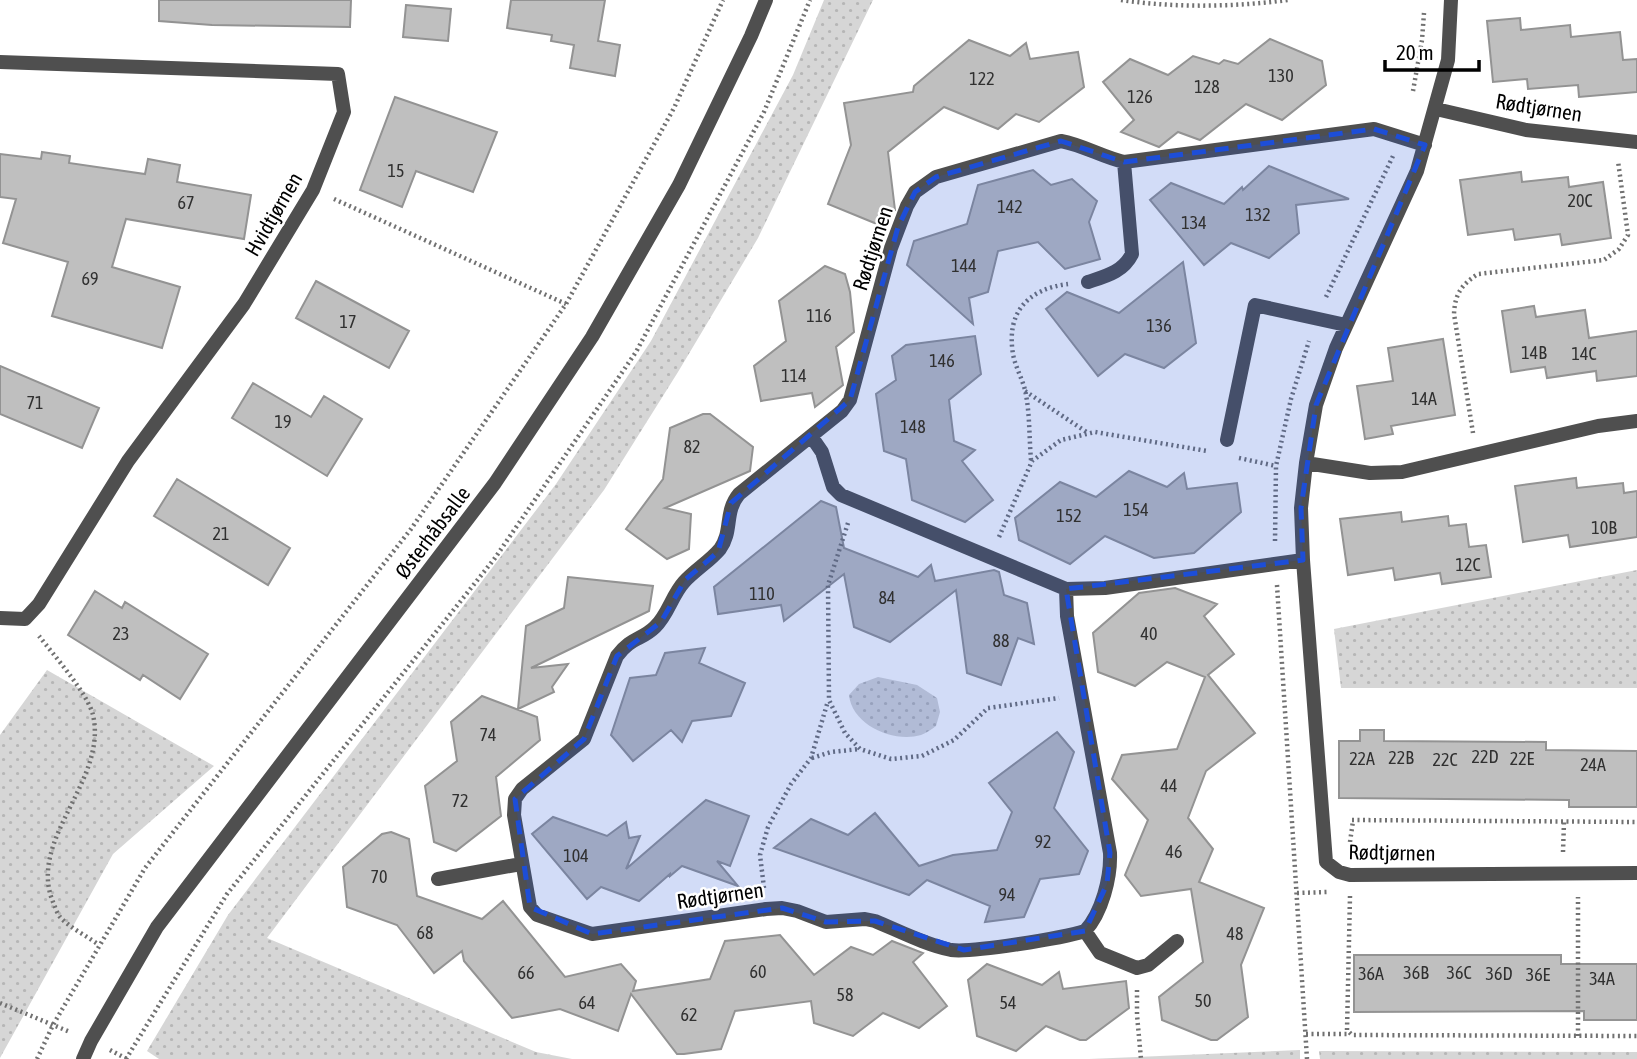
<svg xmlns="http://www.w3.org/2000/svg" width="1637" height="1059" font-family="'Asap Condensed',sans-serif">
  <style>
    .grass { fill: url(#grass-dots) }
    .building { fill: #bfbfbf; stroke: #939393; stroke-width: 2 }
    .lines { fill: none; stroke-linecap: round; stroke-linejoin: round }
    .path { stroke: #717171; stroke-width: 4.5; stroke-dasharray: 2 3.5; stroke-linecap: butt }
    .minor { stroke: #4f4f4f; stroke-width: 14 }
    .tertiary { stroke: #4f4f4f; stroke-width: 14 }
    .marked { fill: #1d4ed8; fill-opacity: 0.2; stroke: #1d4ed8; stroke-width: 5; stroke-dasharray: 14 9; stroke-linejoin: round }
    .labels { text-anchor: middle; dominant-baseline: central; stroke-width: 5; stroke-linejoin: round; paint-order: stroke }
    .number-label { font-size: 18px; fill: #303030 }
    .street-label { font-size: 21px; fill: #000; stroke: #fff }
  </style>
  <defs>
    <pattern id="grass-dots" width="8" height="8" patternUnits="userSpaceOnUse" patternTransform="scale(1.75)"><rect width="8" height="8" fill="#d6d6d6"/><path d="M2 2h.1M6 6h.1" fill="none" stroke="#b6b6b6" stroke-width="1.8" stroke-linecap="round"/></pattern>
  </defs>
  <rect width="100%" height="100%" fill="#fff"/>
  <path class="grass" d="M824,0H873L758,238L678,372L604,490L267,938L536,1052L572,1059H159L147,1051L228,915L556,484L651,341L793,75Z
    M1637,570V688H1341L1334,629Z
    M47,670L214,766L113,854L0,1058V735Z
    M878,677L917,685L937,698L940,712L936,726C932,729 926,733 921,735C893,743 852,725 849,695L859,684Z
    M1300,1050V1059H1089Z
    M1319,1051L1637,1052V1059H1320Z"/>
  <path class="building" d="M159,0H351L350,27L212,25L159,21Z
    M511,0H605L598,41L620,45L615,76L570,68L574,45L551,41L552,35L507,28Z
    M406,5L451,9L448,41L403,37Z
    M1520,18L1521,30L1570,25L1571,37L1620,32L1623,60L1637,59V92L1579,97L1578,85L1528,89L1527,79L1493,82L1487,21Z
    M1270,39L1322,61L1326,85L1282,120L1246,104L1200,140L1178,132L1159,147L1121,132L1134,120L1103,82L1130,59L1168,75L1193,56L1219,64L1224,60L1238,64Z
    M969,40L1010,56L1026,43L1030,59L1078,52L1084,87L1039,122L1016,114L998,129L944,107L888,152L895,210L877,224L828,204L851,145L844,103L913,92L914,86Z
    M395,97L497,132L473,192L416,171L402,207L360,190Z
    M42,152L70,156L69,163L145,174L148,159L180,165L177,182L251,195L244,239L126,219L112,267L180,287L162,348L52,316L68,262L3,243L16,199L0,197V154L41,159Z
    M1269,166L1349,199L1296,205L1299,233L1269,258L1231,243L1204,265L1150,200L1171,183L1224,204L1242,187L1243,190Z
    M1033,170L1051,185L1072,179L1097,201L1089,222L1100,259L1065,269L1038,242L998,251L988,292L969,298L973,324L907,265L914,241L967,224L978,185Z
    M1521,172L1522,182L1568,177L1569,187L1603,182L1611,238L1562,245L1560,234L1515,240L1513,229L1468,235L1460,180Z
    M1183,262L1196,343L1164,368L1125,354L1098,376L1046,309L1067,292L1119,313Z
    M825,266L845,274L850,292L854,332L836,347L843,385L815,407L812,393L761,401L754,366L786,341L779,301Z
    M316,281L409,331L389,368L296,318Z
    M1534,306L1536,317L1585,310L1589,338L1637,331V376L1597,381L1596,371L1547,378L1545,367L1511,372L1502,311Z
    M975,336L981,374L949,400L954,441L975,450L962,461L993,500L965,522L912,500L906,459L884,451L876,394L896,380L892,356L906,345Z
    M1443,339L1455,415L1391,426L1393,434L1365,439L1357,386L1393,381L1388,348Z
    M0,366L99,408L82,448L0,414Z
    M253,383L311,417L324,396L362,419L327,476L232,418Z
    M703,414H710L753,447L750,471L665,508L691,514L689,549L667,559L626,529L663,479L670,428Z
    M1129,471L1167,487L1184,473L1187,489L1237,483L1241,512L1194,553L1154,558L1105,536L1070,564L1019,540L1015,518L1060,482L1096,497Z
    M1576,478L1577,488L1623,483L1624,493L1637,491V537L1570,547L1568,535L1523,542L1515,486Z
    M177,479L290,548L268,585L154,516Z
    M821,501L836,507L844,548L918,577L931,565L935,581L994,570L999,572L1004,595L1027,603L1034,644L1018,638L1001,685L967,673L956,590L890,642L854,627L844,574L784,621L781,605L718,614L714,587Z
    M1401,512L1402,522L1448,516L1449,526L1466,524L1469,547L1486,545L1491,577L1442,584L1440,573L1395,580L1393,568L1348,575L1340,519Z
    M568,577L653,586L649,611L531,668L568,664L552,687L554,692L518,709L526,626L564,608Z
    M1175,588L1217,604L1204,616L1234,654L1208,675L1255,733L1206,771L1188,818L1213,849L1199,882L1264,908L1241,965L1248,1017L1217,1040H1211L1162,1020L1159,997L1203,962L1191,889L1141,896L1125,875L1148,820L1112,779L1122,755L1177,749L1205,677L1167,662L1135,686L1098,672L1093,633L1139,593Z
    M95,591L122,608L125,602L208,654L180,699L143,675L140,680L68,635Z
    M705,648L699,663L745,683L731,716L692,721L682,742L671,730L633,761L611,735L630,678L656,675L665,653Z
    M482,696L537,717L540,740L496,777L501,816L456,851L434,842L425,786L457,761L451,722Z
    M1360,730H1384V741L1546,742V750L1637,751V807H1569V800L1339,798V741H1360Z
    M1057,732L1074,752L1054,808L1088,851L1079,874L1040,879L1024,917L985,922L990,906L927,880L909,895L774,848L811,819L848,835L875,813L919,866L953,855L997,850L1012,812L989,783Z
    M706,800L749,816L730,866L717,861L738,886L682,866L670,876V874L639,901L601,887L587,899L532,834L553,817L607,836L626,822L629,838L640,836L626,869Z
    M391,832L409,839L417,896L482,919L503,901L565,977L621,964L636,981L633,991L710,979L725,941L780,935L814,975L851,947L873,955L892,941L923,953L913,962L947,1006L919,1028L883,1013L853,1036L814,1023L811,1001L735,1011L721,1049L684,1054H677L631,994L618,1031L560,1009L512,1018L464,961L462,951L434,973L397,925L347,907L343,867L382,834Z
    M1354,955H1561V964H1637V1020H1584V1011L1354,1012Z
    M987,964L1042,985L1059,972L1063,989L1126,981L1129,1008L1086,1040H1080L1046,1026L1016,1051L977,1036L968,980Z"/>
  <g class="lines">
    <path class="path" d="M1121,0C1176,8 1233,7 1288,0
      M1413,91L1422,40L1424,13
      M334,199L566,304
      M1326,297L1393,156
      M1025,391L1088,433
      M1473,433L1454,314C1455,294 1461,285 1478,274L1604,260L1619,249L1628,235L1618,161
      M1239,458L1276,466
      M1031,460C1029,437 1030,412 1025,390C1022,378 1015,366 1013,354C1006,312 1028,289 1068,284
      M848,523L828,585L829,700L845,733L860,749L891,759L922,756L954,740L988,708L1059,698
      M999,537L1032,461L1061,440L1095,432L1207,451
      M1275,541L1276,466L1291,399L1309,341
      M1277,585L1307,1059
      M39,636C53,654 88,694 93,715C108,781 27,839 53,902C55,907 57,913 60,917C70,928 87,936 99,945
      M812,758L831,752L860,749
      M1352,820L1637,822
      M1350,842L1353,821
      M1563,852L1564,822
      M764,888L760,855L768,827L791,784L811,758L828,701
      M1297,893L1328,892
      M1350,896L1347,1030L1352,1035L1637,1036
      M1137,990V1015L1141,1059
      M0,1003L70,1032
      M1306,1034H1349
      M1578,1036V897
      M110,1050L127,1059
      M37,1059L53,1025L145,868L411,529L566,304L674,108L723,0
      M126,1059L227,894L495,558L636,352L764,112L810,0"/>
    <path class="minor" d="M1451,0L1448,60L1417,171L1336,348L1316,405L1306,463L1301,508L1303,560L1326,862L1339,872L1350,875L1637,873
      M0,62L338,74L344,112L313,190L244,304L128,461L39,604L25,619L0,618
      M1436,109L1526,130L1637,142
      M1088,282C1106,276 1123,272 1132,254L1124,162
      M811,436L822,452L833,487L841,495L1066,589L1105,588L1303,560
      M1227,440L1255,305L1346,325
      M1306,463L1370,473L1402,472L1598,426L1637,421
      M1066,589L1067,616L1110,853C1111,877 1102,913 1085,931C1063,938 972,953 951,950C926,945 899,931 875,921L865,919L826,922L797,911L782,908L766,909L592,934L537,915L530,907L514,815L515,799L522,789L584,739L617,656C631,637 642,640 655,627C668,615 672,595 684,582C695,570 710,561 720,549C733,531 724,512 739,494L842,411L850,400L891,248L907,206L915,192L936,177L1061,141C1083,145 1102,157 1124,162L1374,129L1425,145
      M438,879L521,864
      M1085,931L1100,953L1137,968L1148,965L1177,941"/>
    <path class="tertiary" d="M83,1059L91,1041L157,927L495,483L592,337L679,185L751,36L766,0"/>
  </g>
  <path class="marked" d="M1374,129L1425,145L1316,405L1301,508L1303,560L1066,589L1110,853L1107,884L1085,931L964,950L875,921L826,922L782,908L592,934L530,907L515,799L584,739L617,656L661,622L685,580L718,552L731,503L850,400L898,227L915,192L936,177L1061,141L1124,162Z"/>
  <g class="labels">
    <g class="number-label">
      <text x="1281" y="75">130</text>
      <text x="982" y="78">122</text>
      <text x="1207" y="86">128</text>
      <text x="1140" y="96">126</text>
      <text x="396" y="170">15</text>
      <text x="1580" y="200">20C</text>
      <text x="186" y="202">67</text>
      <text x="1010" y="206">142</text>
      <text x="1258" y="214">132</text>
      <text x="1194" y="222">134</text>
      <text x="964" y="265">144</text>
      <text x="90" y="278">69</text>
      <text x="819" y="315">116</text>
      <text x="348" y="321">17</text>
      <text x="1159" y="325">136</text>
      <text x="1534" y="352">14B</text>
      <text x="1584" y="353">14C</text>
      <text x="942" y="360">146</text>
      <text x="794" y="375">114</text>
      <text x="1424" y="398">14A</text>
      <text x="35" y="402">71</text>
      <text x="283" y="421">19</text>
      <text x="913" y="426">148</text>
      <text x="692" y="446">82</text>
      <text x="1136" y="509">154</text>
      <text x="1069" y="515">152</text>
      <text x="1604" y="527">10B</text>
      <text x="221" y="533">21</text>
      <text x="1468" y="564">12C</text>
      <text x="762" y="593">110</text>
      <text x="887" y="597">84</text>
      <text x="121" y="633">23</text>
      <text x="1149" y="633">40</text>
      <text x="1001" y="640">88</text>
      <text x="488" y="734">74</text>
      <text x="1485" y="756">22D</text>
      <text x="1401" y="757">22B</text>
      <text x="1362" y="758">22A</text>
      <text x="1522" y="758">22E</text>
      <text x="1445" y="759">22C</text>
      <text x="1593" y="764">24A</text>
      <text x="1169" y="785">44</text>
      <text x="460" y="800">72</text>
      <text x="1043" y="841">92</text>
      <text x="1174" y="851">46</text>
      <text x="576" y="855">104</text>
      <text x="379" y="876">70</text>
      <text x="1007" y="894">94</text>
      <text x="425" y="932">68</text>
      <text x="1235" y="933">48</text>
      <text x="758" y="971">60</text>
      <text x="526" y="972">66</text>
      <text x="1416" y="972">36B</text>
      <text x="1459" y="972">36C</text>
      <text x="1371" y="973">36A</text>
      <text x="1499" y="973">36D</text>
      <text x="1538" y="974">36E</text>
      <text x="1602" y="978">34A</text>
      <text x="845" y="994">58</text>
      <text x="1203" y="1000">50</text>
      <text x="587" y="1002">64</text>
      <text x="1008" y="1002">54</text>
      <text x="689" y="1014">62</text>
    </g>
    <g class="street-label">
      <text transform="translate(1539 107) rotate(9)">Rødtjørnen</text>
      <text transform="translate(273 214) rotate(-60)">Hvidtjørnen</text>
      <text transform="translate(872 248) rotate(-72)">Rødtjørnen</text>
      <text transform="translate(432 532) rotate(-53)">Østerhåbsalle</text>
      <text transform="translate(1392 852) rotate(1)">Rødtjørnen</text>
      <text transform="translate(720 895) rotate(-8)">Rødtjørnen</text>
    </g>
  </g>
  <path d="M1385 60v10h94v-10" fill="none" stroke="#000000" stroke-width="3.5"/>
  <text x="1396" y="60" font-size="21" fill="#000000" stroke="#ffffff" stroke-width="5" paint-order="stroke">20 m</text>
</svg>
